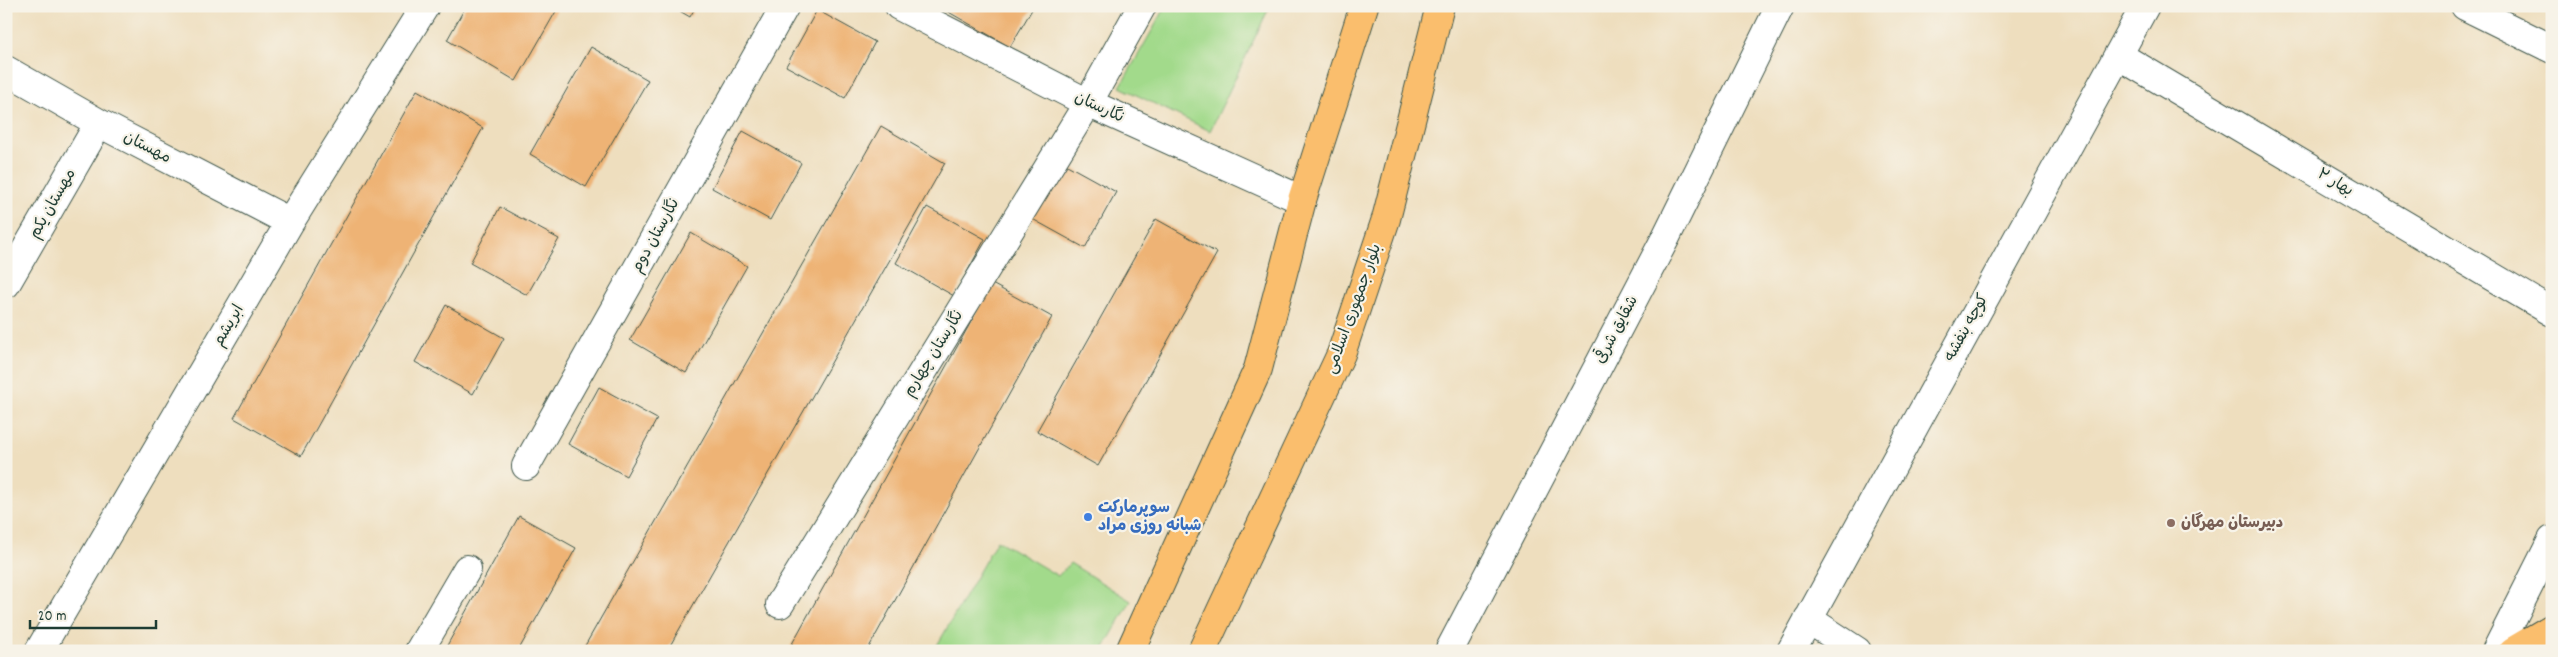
<svg xmlns="http://www.w3.org/2000/svg" width="2558" height="657" font-family="Dekko,'Playpen Sans Arabic',sans-serif">
  <style>
    .green { fill: #a2da8b; stroke: #608c60 }
    .building { fill: #eeb374 }
    .lines { fill: none; stroke-linecap: round; stroke-linejoin: round }
    .minor-casing { stroke: #3e5549; stroke-width: 30 }
    .major-casing { stroke: #3e5549; stroke-width: 30 }
    .minor { stroke: #fff; stroke-width: 28 }
    .major { stroke: #fabe6d; stroke-width: 28 }
    .shop-dot { fill: #3f7fe0; stroke: #f7f3e8; stroke-width: 2 }
    .education-dot { fill: #8d6e63; stroke: #f7f3e8; stroke-width: 2 }
    .labels { text-anchor: middle; dominant-baseline: central; stroke-width: 4.5; stroke-linejoin: round; paint-order: stroke }
    .street-label { font-size: 16px; fill: #1f3d34; stroke: #f7f3e8 }
    .shop-label { font-size: 16px; font-weight: bold; fill: #366cbe; stroke: #f7f3e8; text-anchor: start }
    .education-label { font-size: 16px; font-weight: bold; fill: #785e54; stroke: #f7f3e8; text-anchor: start }
  </style>
  <rect width="100%" height="100%" fill="#f7f3e8"/>
  <filter id="ink" filterUnits="userSpaceOnUse"><feTurbulence type="fractalNoise" baseFrequency=".02" numOctaves="2"/><feDisplacementMap in="SourceGraphic" scale="10" xChannelSelector="R" yChannelSelector="G"/><feConvolveMatrix kernelMatrix="1 2 1 2 8 2 1 2 1" color-interpolation-filters="sRGB"/></filter>
  <filter id="wash" filterUnits="userSpaceOnUse"><feTurbulence type="fractalNoise" baseFrequency=".0096" numOctaves="4" result="noise"/><feDisplacementMap in="SourceGraphic" scale="20" xChannelSelector="R" yChannelSelector="G"/><feGaussianBlur stdDeviation="1.12" result="paint"/><feColorMatrix in="noise" values="0 0 0 0 0 0 0 0 0 0 0 0 0 0 0 0 0 1.4 0 .05"/><feComposite in="paint" operator="in"/></filter>
  <g filter="url(#wash)">
    <rect width="100%" height="100%" fill="#eedebe"/>
    <path class="green" d="M1166,6H1270L1210,131L1120,87Z
      M997,540L1058,576L1070,563L1131,601L1102,651H934Z"/>
    <g id="blocks">
      <path class="building" d="M466,6H559L516,81L447,40Z
        M671,6H696L690,17Z
        M947,6H1034L1010,47L945,10Z
        M817,10L875,42L845,98L786,66Z
        M591,47L648,80L586,187L530,154Z
        M417,90L483,128L301,456L234,418Z
        M881,126L945,163L667,651H582Z
        M743,131L801,163L770,220L712,188Z
        M1058,160L1116,192L1085,248L1027,216Z
        M500,207L559,239L527,295L470,263Z
        M927,207L985,239L954,296L896,263Z
        M1156,219L1217,253L1098,466L1037,431Z
        M691,233L747,266L686,373L630,340Z
        M992,284L1052,317L867,651H788Z
        M446,305L504,338L473,394L415,362Z
        M599,387L657,419L626,476L568,444Z
        M519,516L576,548L518,651H444Z"/>
    </g>
  </g>
  <g filter="url(#ink)">
    <use href="#blocks" fill-opacity="0" stroke="#3e5549" stroke-width="1"/>
    <g class="lines">
      <g class="minor-casing">
        <path id="minor" d="M899,6L1088,103L1302,200
          M2465,6L2552,49
          M2118,55L2552,312
          M6,70L99,123L290,222
          M6,284L99,123
          M526,466L785,6
          M780,604L1088,103L1142,6
          M1808,619L1857,651
          M39,651L290,222L425,6
          M419,651L467,569
          M1449,651L1665,239L1780,6
          M1791,651L2145,6
          M2496,651L2552,540"/>
      </g>
      <g class="major-casing">
        <path id="major" d="M1130,651L1258,369L1302,200L1364,6
          M1202,651L1341,354L1386,219L1440,6
          M2513,651L2552,628"/>
      </g>
      <use href="#minor" class="minor"/>
      <use href="#major" class="major"/>
    </g>
  </g>
  <circle class="shop-dot" cx="1088" cy="517" r="5"/>
  <circle class="education-dot" cx="2171" cy="523" r="5"/>
  <g class="labels">
    <g class="street-label">
      <text transform="translate(1099 108) rotate(25)">نگارستان</text>
      <text transform="translate(147 148) rotate(27)">مهستان</text>
      <text transform="translate(2335 183) rotate(31)">بهار ۲</text>
      <text transform="translate(53 204) rotate(-60)">مهستان یکم</text>
      <text transform="translate(656 236) rotate(-61)">نگارستان دوم</text>
      <text transform="translate(1354 309) rotate(-70)">بلوار جمهوری اسلامی</text>
      <text transform="translate(229 326) rotate(-60)">ابریشم</text>
      <text transform="translate(1967 328) rotate(-61)">کوچه بنفشه</text>
      <text transform="translate(1617 330) rotate(-62)">شقایق شرقی</text>
      <text transform="translate(934 354) rotate(-58)">نگارستان چهارم</text>
    </g>
    <g class="shop-label">
      <text x="1098" y="508">سوپرمارکت<tspan x="1098" dy="18">شبانه روزی مراد</tspan></text>
    </g>
    <g class="education-label">
      <text x="2181" y="523">دبیرستان مهرگان</text>
    </g>
  </g>
  <rect width="2558" height="657" fill="none" stroke="#f7f3e8" stroke-width="25"/>
  <path d="M30 620v8h126v-8" fill="none" stroke="#1f3d34" stroke-width="2.5"/>
  <text x="38" y="620" font-size="15" fill="#1f3d34" stroke="#f7f3e8" stroke-width="4" paint-order="stroke">20 m</text>
</svg>
